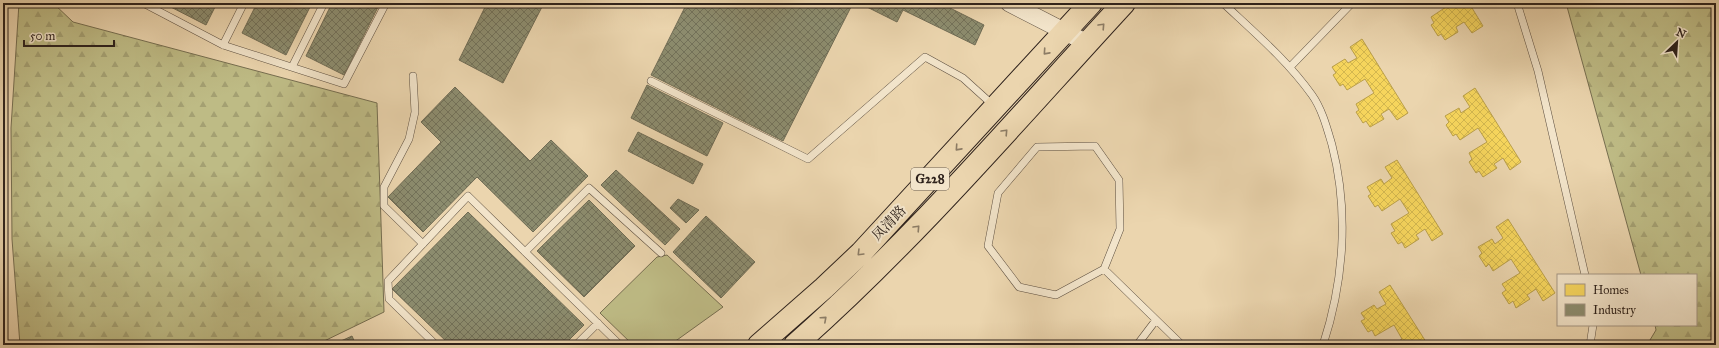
<svg xmlns="http://www.w3.org/2000/svg" width="1719" height="348" font-family="'IM FELL Great Primer','Noto Serif SC',serif">
  <style>
    .green { fill: #bebb85; stroke: #766e50 }
    .forest { fill: url(#forest-firs); stroke: #766e50 }
    .homes { fill: url(#homes-cross-hatch); stroke: #ba9f49 }
    .industry { fill: url(#industry-cross-hatch); stroke: #706c55 }
    .lines { fill: none; stroke-linecap: round; stroke-linejoin: round }
    .service-casing { stroke: #5d4f40; stroke-width: 8 }
    .tertiary-casing { stroke: #5d4f40; stroke-width: 18 }
    .trunk-casing { stroke: #2e221c; stroke-width: 24 }
    .service { stroke: #f2e4ca; stroke-width: 7 }
    .tertiary { stroke: #f2e4ca; stroke-width: 17 }
    .trunk { stroke: #ebd5ae; stroke-width: 22 }
    .oneway { stroke: #8c7c65 }
    .labels { text-anchor: middle; dominant-baseline: central; stroke-width: 4; stroke-linejoin: round; paint-order: stroke }
    .shield { fill: #f2e4ca; stroke: #695c50; stroke-width: 1 }
    .shield-label { font-size: 13px; font-weight: bold; fill: #2e221c }
    .street-label { font-size: 14px; fill: #2e221c; stroke: #f2e4ca }
  </style>
  <defs>
    <pattern id="forest-firs" width="22" height="20" patternUnits="userSpaceOnUse"><rect width="22" height="20" fill="#bebb85"/><path d="M5 1l3.5 6h-7zM16 11l3.5 6h-7z" fill="#a4a072"/></pattern>
    <pattern id="homes-cross-hatch" width="8" height="8" patternUnits="userSpaceOnUse"><rect width="8" height="8" fill="#f6d55c"/><path d="M0 0l8 8M0 8l8-8" fill="none" stroke="#d3b74f"/></pattern>
    <pattern id="industry-cross-hatch" width="8" height="8" patternUnits="userSpaceOnUse"><rect width="8" height="8" fill="#8c8c6e"/><path d="M0 0l8 8M0 8l8-8" fill="none" stroke="#73725a"/></pattern>
  </defs>
  <rect width="100%" height="100%" fill="#ebd5ae"/>
  <filter id="stains"><feTurbulence type="fractalNoise" baseFrequency=".005" numOctaves="4"/><feColorMatrix values="0 0 0 0 .2 0 0 0 0 .09 0 0 0 0 .02 0 0 0 .5 -.17"/></filter>
  <radialGradient id="worn" r=".72"><stop offset=".6" stop-color="#630" stop-opacity="0"/><stop offset="1" stop-color="#630" stop-opacity=".3"/></radialGradient>
  <path class="green" d="M667,255L723,307L670,345H633L600,313L657,257Z"/>
  <path class="forest" d="M19,3H53L73,22L377,103L384,312L316,345H20L12,239L11,128Z
    M1566,3H1716V345H1647L1656,330L1655,325H1696V275H1641Z"/>
  <path class="homes" d="M1447,3H1469L1483,26L1472,33L1464,22L1456,27L1458,32L1445,40L1441,34L1438,36L1431,25L1434,23L1431,17L1449,5Z
    M1362,39L1408,113L1397,120L1389,109L1381,114L1384,119L1370,127L1366,121L1363,123L1356,112L1359,110L1356,104L1374,93L1365,79L1347,90L1343,84L1340,86L1333,75L1336,73L1332,67L1345,59L1348,63L1357,58L1350,47Z
    M1475,88L1521,162L1510,170L1503,158L1494,164L1497,168L1483,177L1479,171L1476,173L1469,162L1472,159L1469,153L1487,142L1478,128L1460,140L1456,134L1453,136L1446,125L1449,122L1445,116L1459,108L1461,113L1470,107L1463,96Z
    M1397,160L1443,234L1432,241L1425,229L1416,235L1419,239L1405,248L1402,242L1398,244L1391,233L1395,231L1391,224L1409,213L1400,199L1382,211L1378,205L1375,207L1368,196L1371,194L1367,187L1381,179L1384,184L1392,178L1385,167Z
    M1508,219L1555,293L1543,301L1536,289L1527,295L1530,299L1516,308L1513,301L1509,304L1502,293L1506,290L1502,284L1520,273L1511,259L1493,271L1489,264L1486,267L1479,256L1482,253L1478,247L1492,239L1495,244L1503,238L1496,227Z
    M1390,285L1428,345H1392L1402,339L1394,325L1375,336L1372,330L1368,332L1361,321L1365,319L1361,313L1374,305L1377,309L1386,304L1379,292Z"/>
  <path class="industry" d="M163,3H217L206,25Z
    M257,3H312L286,55L242,33Z
    M332,3H380L344,75L306,56Z
    M487,3H544L503,83L459,60Z
    M687,3H853L783,141L651,75Z
    M859,3H940L984,25L975,45L903,10L897,22Z
    M647,85L723,123L707,156L631,118Z
    M455,87L530,161L551,140L588,176L533,232L477,177L423,232L388,197L441,142L421,122Z
    M638,132L703,164L693,184L628,151Z
    M616,170L680,229L665,245L601,185Z
    M678,199L699,210L686,223L670,208Z
    M589,200L635,246L584,297L537,251Z
    M468,212L584,325L564,345H450L392,289Z
    M706,216L755,262L721,298L673,252Z
    M352,336L356,345H332Z"/>
  <g class="lines">
    <g class="service-casing">
      <path id="service" d="M143,3L223,45L344,84L386,3
        M1223,3C1254,32 1287,60 1312,95C1322,109 1327,128 1332,145C1349,211 1344,281 1323,345
        M1517,3L1538,71L1585,275
        M223,45L244,3
        M292,67L324,3
        M1290,67L1352,3
        M413,76L415,112L409,139L384,187V206L423,244
        M651,81L808,159L925,57L963,78L994,106
        M1095,146L1119,180L1120,229L1104,269L1056,295L1019,287L988,246L998,193L1037,147Z
        M525,252L589,188L661,253
        M1104,269L1182,345
        M436,345L389,299L388,281L468,196L620,345
        M576,345L598,323
        M1137,345L1156,320
        M1590,345L1593,325"/>
    </g>
    <g class="tertiary-casing">
      <path id="tertiary" d="M1009,3L1087,43"/>
    </g>
    <g class="trunk-casing">
      <path id="trunk" d="M759,345L824,288L861,253L1091,3
        M795,345C914,240 1017,119 1124,3"/>
    </g>
    <use href="#service" class="service"/>
    <use href="#tertiary" class="tertiary"/>
    <use href="#trunk" class="trunk"/>
  </g>
  <defs><path id="oneway-chevron" d="M-2-3.5L2.5 0L-2 3.5" fill="none" stroke-width="1.6" stroke-linecap="round" stroke-linejoin="round"/></defs>
  <g class="oneway">
    <use href="#oneway-chevron" transform="translate(1102 26) rotate(-47)"/>
    <use href="#oneway-chevron" transform="translate(1046 52) rotate(132)"/>
    <use href="#oneway-chevron" transform="translate(1005 132) rotate(-47)"/>
    <use href="#oneway-chevron" transform="translate(958 148) rotate(132)"/>
    <use href="#oneway-chevron" transform="translate(917 228) rotate(-47)"/>
    <use href="#oneway-chevron" transform="translate(860 253) rotate(135)"/>
    <use href="#oneway-chevron" transform="translate(824 319) rotate(-42)"/>
  </g>
  <g class="labels">
    <rect class="shield" x="911" y="168" width="38" height="22" rx="3"/>
    <g class="shield-label">
      <text x="930" y="179">G228</text>
    </g>
    <g class="street-label">
      <text transform="translate(889 223) rotate(-46)">凤清路</text>
    </g>
  </g>
  <rect width="1719" height="348" fill="none" stroke="#ebd5ae" stroke-width="16"/>
  <rect x="4" y="4" width="1711" height="340" fill="none" stroke="#2e221c" stroke-width="2"/>
  <rect x="8" y="8" width="1703" height="332" fill="none" stroke="#2e221c"/>
  <rect x="1557" y="274" width="140" height="52" fill="#f2e4ca" stroke="#a49684"/>
  <rect x="1565" y="284" width="20" height="12" fill="#f6d55c" stroke="#a49684"/>
  <text x="1593" y="294" font-size="12" fill="#2e221c">Homes</text>
  <rect x="1565" y="304" width="20" height="12" fill="#8c8c6e" stroke="#a49684"/>
  <text x="1593" y="314" font-size="12" fill="#2e221c">Industry</text>
  <g transform="translate(1677 42) rotate(25)" stroke="#f2e4ca" stroke-width="3" paint-order="stroke">
  <path d="M0-3L7 15L0 10L-7 15Z" fill="#2e221c"/>
  <text y="-6" font-size="11" font-weight="bold" text-anchor="middle" fill="#2e221c">N</text>
  </g>
  <path d="M24 40v6h90v-6" fill="none" stroke="#2e221c" stroke-width="2"/>
  <text x="30" y="40" font-size="12" fill="#2e221c" stroke="#f2e4ca" stroke-width="3" paint-order="stroke">50 m</text>
  <rect width="100%" height="100%" filter="url(#stains)"/>
  <rect width="100%" height="100%" fill="url(#worn)"/>
</svg>
